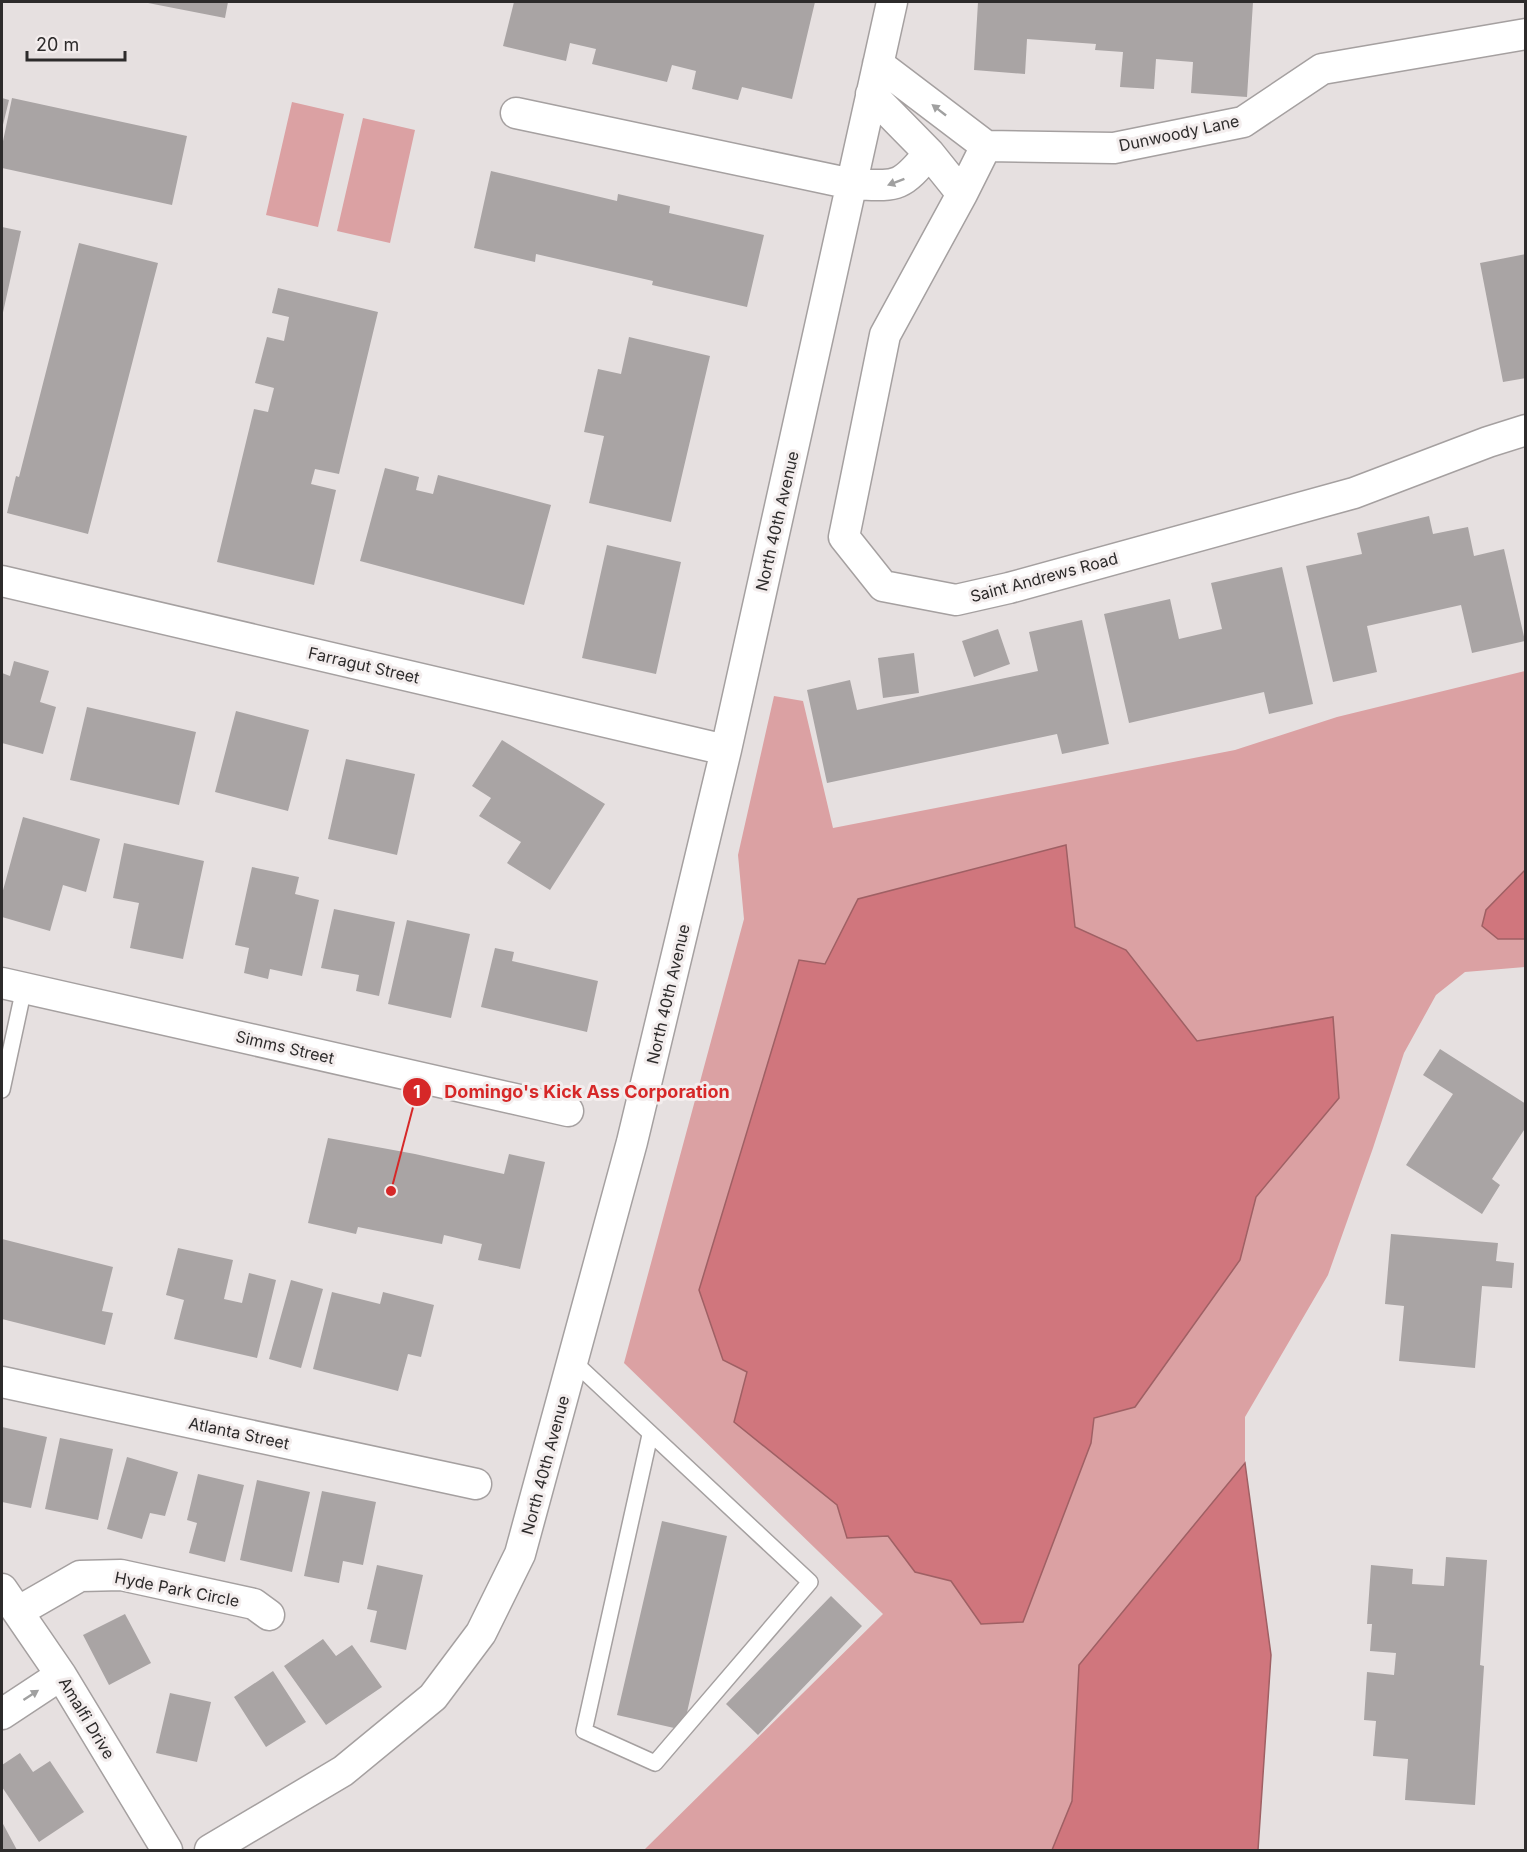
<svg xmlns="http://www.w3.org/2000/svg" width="1527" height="1852" font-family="Inter,sans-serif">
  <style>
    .green { fill: #dba1a3 }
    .water { fill: #d0767d; stroke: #9f6064; stroke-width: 1.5 }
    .building { fill: #a9a4a4 }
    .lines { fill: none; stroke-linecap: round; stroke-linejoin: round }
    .service-casing { stroke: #a5a0a0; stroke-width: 18 }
    .minor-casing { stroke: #a5a0a0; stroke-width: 33 }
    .service { stroke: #fff; stroke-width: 15 }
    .minor { stroke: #fff; stroke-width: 30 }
    .oneway { fill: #a0a0a0 }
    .labels { text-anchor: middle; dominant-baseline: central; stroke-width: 6; stroke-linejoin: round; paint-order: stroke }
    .street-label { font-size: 16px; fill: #2d2b2b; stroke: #f3eded }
    .leader { fill: none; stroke: #d62828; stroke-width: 2 }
    .callout-dot { fill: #d62828; stroke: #f3eded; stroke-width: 2 }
    .mark-label { font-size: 18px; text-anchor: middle; font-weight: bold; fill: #fff }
    .callout-label { font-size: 18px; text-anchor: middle; font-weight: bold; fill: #d62828; stroke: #f3eded; stroke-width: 6; stroke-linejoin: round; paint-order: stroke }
  </style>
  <rect width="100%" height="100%" fill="#e6e0e0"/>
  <path class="green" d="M292,102L344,114L318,227L266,215Z
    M363,118L415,130L390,243L337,231Z
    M1525,671V967L1465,972L1436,995L1404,1053L1373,1148L1328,1275L1245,1417V1463L1271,1655L1258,1850H644L883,1614L624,1363L744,919L738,855L774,696L803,701L833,828L1235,750L1337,717Z"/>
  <path class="water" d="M1066,845L1075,927L1126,950L1197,1041L1333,1017L1339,1098L1256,1197L1240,1260L1135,1407L1094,1418L1091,1443L1023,1622L981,1624L951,1581L915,1572L888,1536L847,1538L837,1505L734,1422L747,1372L723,1360L699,1290L799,960L825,964L858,899Z
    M1525,870V939H1498L1482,926L1486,910Z
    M1245,1463L1271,1655L1258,1850H1052L1072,1801L1079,1665Z"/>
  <path class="building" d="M514,2H815L792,99L742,87L738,100L692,89L696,71L672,65L667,82L592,64L596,49L570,43L566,61L503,46Z
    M978,2H1253L1247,97L1191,93L1193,62L1156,59L1154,89L1120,87L1123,52L1095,50L1096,44L1027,39L1025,74L974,70Z
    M148,3V2H228L225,18Z
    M2,98L9,100L2,129Z
    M12,98L187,136L172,205L2,168V146Z
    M491,171L617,201L618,194L670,206L669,213L764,235L747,307L652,285L653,281L536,254L535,262L474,248Z
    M2,227L21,231L2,317Z
    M79,243L158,263L88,534L7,513L16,476L19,477Z
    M1526,254V378L1503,382L1480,263Z
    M278,288L378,312L339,474L315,469L311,484L336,490L314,585L217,562L254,409L268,412L274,388L255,383L267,337L284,341L289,317L272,313Z
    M629,337L710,356L671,522L589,503L604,436L584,432L598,369L621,374Z
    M385,468L419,477L416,490L433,494L438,475L551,505L524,605L360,561Z
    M1429,516L1433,534L1468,527L1474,556L1504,549L1525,641L1472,653L1461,605L1367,626L1377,672L1333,682L1306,566L1362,554L1357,533Z
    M607,545L681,562L656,674L582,658Z
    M1282,567L1313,704L1269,714L1264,692L1129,723L1104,614L1170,599L1179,639L1222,629L1211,583Z
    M1082,620L1109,744L1062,754L1057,734L827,783L807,690L850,680L857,710L1038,671L1029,632Z
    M998,629L1010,664L974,677L962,641Z
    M914,653L919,693L883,698L878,658Z
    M14,661L49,671L40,702L56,707L43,754L2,743V673L10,676Z
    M87,707L196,732L179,805L70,780Z
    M236,711L309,730L288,811L215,792Z
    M502,740L605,804L550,890L507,863L521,842L479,816L491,798L472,786Z
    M346,759L415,774L397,855L328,839Z
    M23,817L100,839L86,892L63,885L50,931L2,917V894Z
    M124,843L204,861L183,959L130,948L139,903L113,898Z
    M252,867L299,877L295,894L319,900L302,976L270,969L268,979L244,973L249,948L235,945Z
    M334,909L395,922L379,996L356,991L359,975L321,968Z
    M407,920L470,934L451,1018L388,1004Z
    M495,948L514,952L512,961L598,981L587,1032L481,1007Z
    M1440,1049L1526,1104V1127L1492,1179L1500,1185L1482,1214L1406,1165L1453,1094L1423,1075Z
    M328,1138L415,1154L504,1174L509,1154L545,1162L520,1269L478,1260L482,1244L444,1235L442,1244L358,1227L356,1234L308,1223Z
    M1391,1234L1498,1243L1496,1261L1514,1263L1512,1288L1482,1286L1475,1368L1399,1361L1404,1306L1385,1304Z
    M2,1239L113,1267L102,1311L113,1313L105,1345L2,1319Z
    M178,1248L233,1260L224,1299L242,1303L249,1273L276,1280L257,1358L174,1339L184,1300L166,1295Z
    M291,1280L323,1289L301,1368L269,1359Z
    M332,1292L380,1304L383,1292L434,1305L421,1357L408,1354L398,1391L313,1369Z
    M2,1427L47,1437L31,1508L2,1502Z
    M60,1438L113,1449L98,1520L45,1509Z
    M127,1457L178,1472L165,1516L150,1513L142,1539L107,1529Z
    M198,1474L244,1485L225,1562L189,1553L197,1523L187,1520Z
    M257,1480L310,1492L292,1572L240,1560Z
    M322,1491L376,1502L363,1565L343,1561L339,1583L304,1576Z
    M662,1521L727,1536L683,1730L617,1715Z
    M1446,1557L1487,1560L1480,1665L1484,1666L1475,1805L1405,1800L1408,1759L1373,1756L1376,1721L1364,1720L1367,1672L1394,1675L1396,1653L1370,1651L1372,1624H1367L1371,1565L1413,1569L1412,1584L1444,1586Z
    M377,1565L423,1575L406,1650L370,1642L377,1611L367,1609Z
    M831,1596L862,1626L758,1735L726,1704Z
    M125,1614L151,1663L109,1685L83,1635Z
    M323,1639L336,1656L352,1645L382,1687L326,1725L284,1666Z
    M273,1671L306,1722L266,1747L234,1697Z
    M170,1693L211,1702L197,1762L156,1753Z
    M20,1753L33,1772L50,1761L84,1812L39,1842L2,1787V1765Z
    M2,1822L17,1850H2Z"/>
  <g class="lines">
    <g class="service-casing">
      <path id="service" d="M2,1090L24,988
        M573,1361L810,1582L655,1763L584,1731L650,1435"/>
    </g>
    <g class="minor-casing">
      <path id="minor" d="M878,64L986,146L1114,148L1243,122L1322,69L1526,34
        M871,94L929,153L962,194
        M516,113L852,184C897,186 900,189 929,153
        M986,146L962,194L885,335L844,537L883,586L956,600L1009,588L1354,493L1488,442L1526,430
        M2,581L726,750
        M2,983L568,1111
        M2,1382L476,1484
        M2,1589L61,1675L167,1850
        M19,1611L80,1576L121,1575L254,1604L269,1615
        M2,1714L61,1675
        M210,1850L343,1771L433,1697L481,1633L520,1554L632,1142L726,750L892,2"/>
    </g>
    <use href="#service" class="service"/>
    <use href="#minor" class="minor"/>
  </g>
  <defs><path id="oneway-solid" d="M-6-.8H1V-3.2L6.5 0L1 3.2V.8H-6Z" transform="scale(1.5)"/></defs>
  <g class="oneway">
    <use href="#oneway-solid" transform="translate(939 110) rotate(-142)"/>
    <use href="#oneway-solid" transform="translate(896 182) rotate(159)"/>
    <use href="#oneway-solid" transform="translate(31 1695) rotate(-33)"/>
  </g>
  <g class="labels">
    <g class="street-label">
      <text transform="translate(1179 133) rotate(-12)">Dunwoody Lane</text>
      <text transform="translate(777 521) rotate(-77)">North 40th Avenue</text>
      <text transform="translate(1044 577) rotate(-15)">Saint Andrews Road</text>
      <text transform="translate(364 665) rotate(13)">Farragut Street</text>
      <text transform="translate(668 994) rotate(-77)">North 40th Avenue</text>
      <text transform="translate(285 1047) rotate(13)">Simms Street</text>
      <text transform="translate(239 1433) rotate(12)">Atlanta Street</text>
      <text transform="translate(545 1465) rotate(-75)">North 40th Avenue</text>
      <text transform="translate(177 1589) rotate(11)">Hyde Park Circle</text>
      <text transform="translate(87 1718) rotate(59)">Amalfi Drive</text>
    </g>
  </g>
  <path class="leader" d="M391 1191L417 1092"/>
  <g class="callout-dot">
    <circle cx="391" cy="1191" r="6"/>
    <circle cx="417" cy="1092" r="15"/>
  </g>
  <g class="mark-label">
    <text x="417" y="1098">1</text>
  </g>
  <g class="callout-label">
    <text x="587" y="1098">Domingo's Kick Ass Corporation</text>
  </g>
  <rect width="1527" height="1852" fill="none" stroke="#2d2b2b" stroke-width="6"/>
  <path d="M27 51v9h98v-9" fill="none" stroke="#2d2b2b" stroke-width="3"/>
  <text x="36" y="51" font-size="18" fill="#2d2b2b" stroke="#f3eded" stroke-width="4.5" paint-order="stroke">20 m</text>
</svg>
